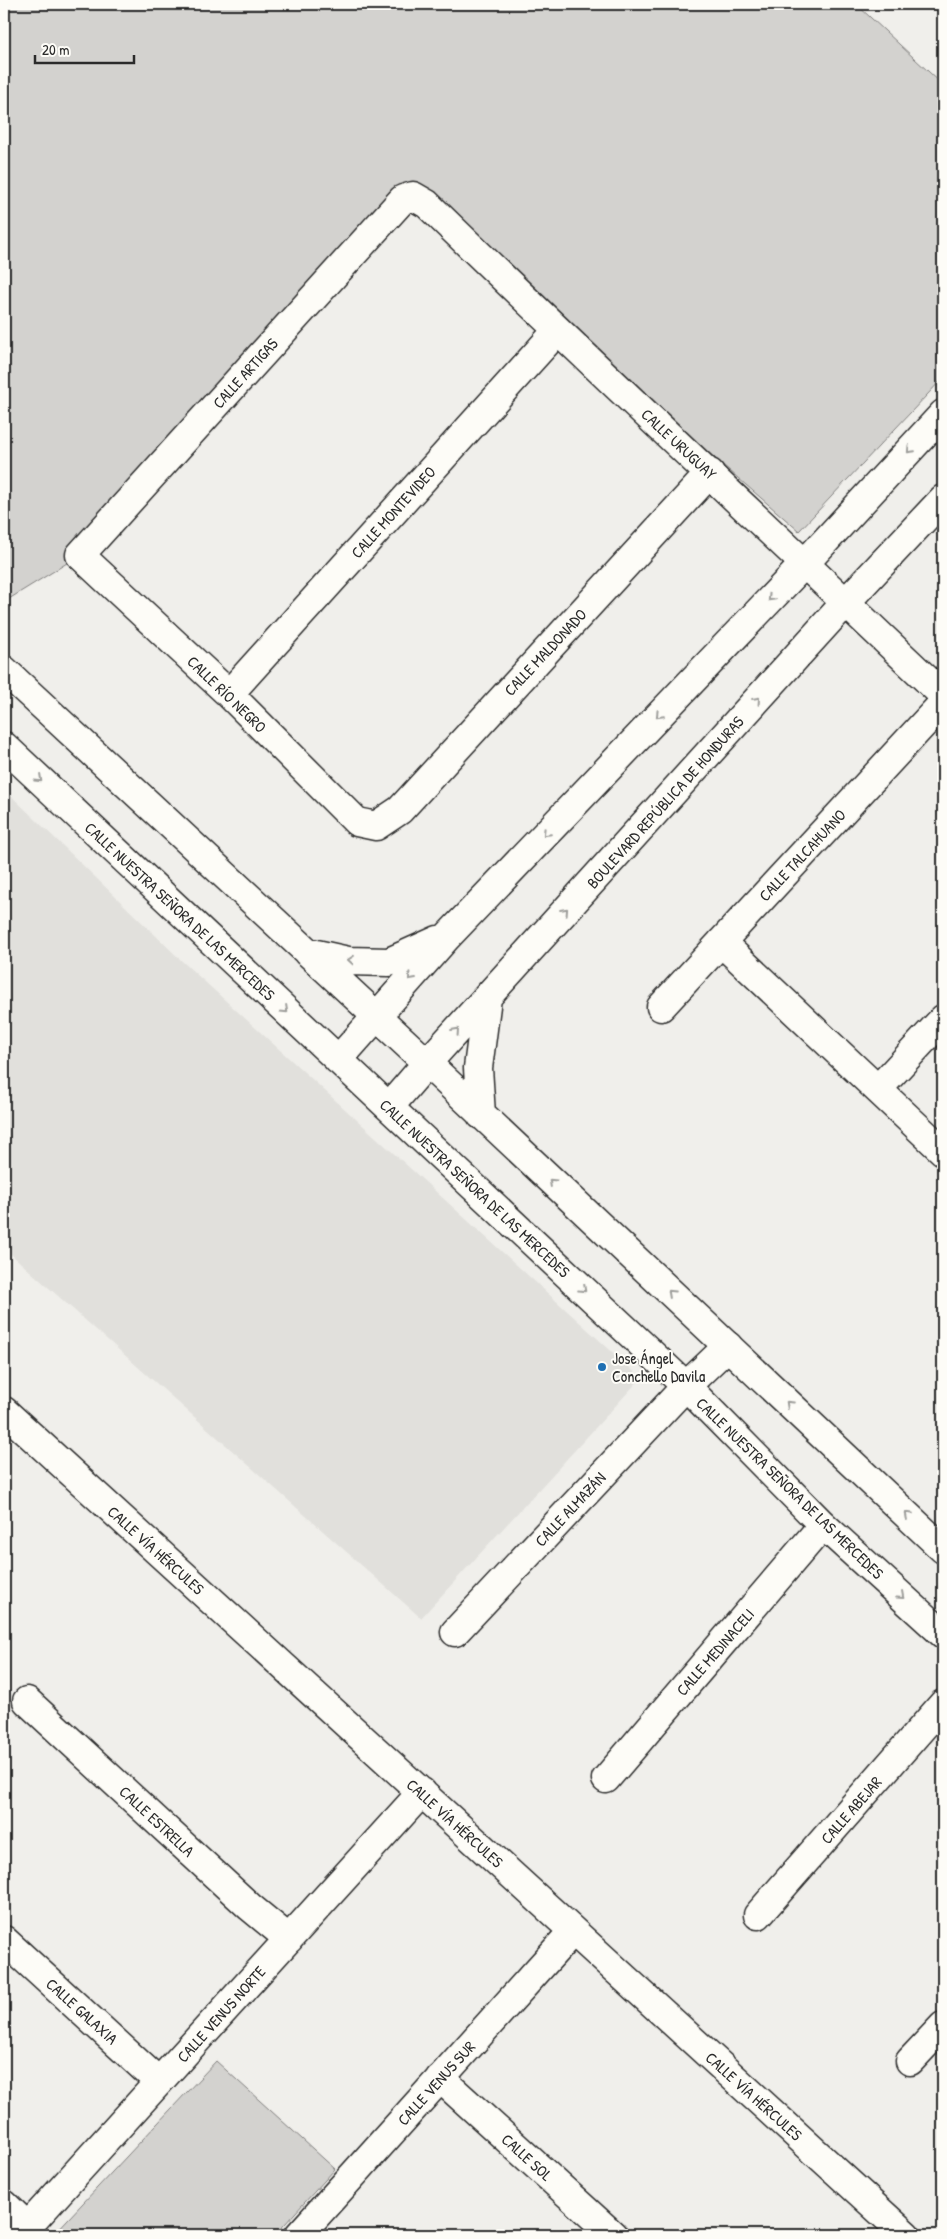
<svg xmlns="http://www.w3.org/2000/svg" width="947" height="2239" font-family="'Patrick Hand',sans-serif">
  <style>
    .built { fill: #e1e0dc }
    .green { fill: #d3d2cf; stroke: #7f7e7d }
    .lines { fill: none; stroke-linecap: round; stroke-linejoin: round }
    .minor-casing { stroke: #2b2b2b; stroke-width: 31 }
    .tertiary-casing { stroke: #2b2b2b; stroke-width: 31 }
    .minor { stroke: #fdfcf7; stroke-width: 28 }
    .tertiary { stroke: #fdfcf7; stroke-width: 28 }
    .oneway { stroke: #9e9e9b }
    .poi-dot { fill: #1f6fb2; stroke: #fdfcf7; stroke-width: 2 }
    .labels { text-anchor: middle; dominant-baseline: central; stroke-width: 4; stroke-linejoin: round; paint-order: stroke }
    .street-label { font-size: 16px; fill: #2b2b2b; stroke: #fdfcf7 }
    .poi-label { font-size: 16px; fill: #2b2b2b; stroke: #fdfcf7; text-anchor: start }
  </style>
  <rect width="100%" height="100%" fill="#f0efeb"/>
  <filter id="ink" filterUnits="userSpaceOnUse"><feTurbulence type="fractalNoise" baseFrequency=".02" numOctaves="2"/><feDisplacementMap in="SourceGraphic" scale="10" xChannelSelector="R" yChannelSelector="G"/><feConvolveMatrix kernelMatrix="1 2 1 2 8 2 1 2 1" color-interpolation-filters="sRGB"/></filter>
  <g filter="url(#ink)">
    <path class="built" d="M4,789L183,962L641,1378L421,1618L4,1248Z"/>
    <path class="green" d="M4,4H856L943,85V378L799,531L413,196L80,555L4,602Z
      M216,2061L335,2169L275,2235H53Z"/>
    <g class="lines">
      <g class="minor-casing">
        <path id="minor" d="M710,473L400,810L376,826L357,822L229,694L80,555L403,199L413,196L427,204C597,370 771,531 943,695
          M229,694L557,331
          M721,942L943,1151
          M661,1007L943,703
          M878,1089L943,1019
          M4,1411L906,2235
          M455,1632L686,1386L728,1346
          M27,1701L250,1907L289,1939
          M606,1779L823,1525
          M758,1915L943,1704
          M4,1940L159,2082
          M910,2061L943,2026
          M440,2078L613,2235
          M4,2204L28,2227
          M20,2235L422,1792
          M299,2235L573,1931"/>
      </g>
      <g class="tertiary-casing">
        <path id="tertiary" d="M4,670L427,1063L943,1549
          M4,746L686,1386L823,1525L943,1634
          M307,952L348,961L389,962L438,940
          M338,1060L447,937L805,563L943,414
          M389,1107L427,1063L846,602L943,499
          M481,1115L478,1068L487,998"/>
      </g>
      <use href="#minor" class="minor"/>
      <use href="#tertiary" class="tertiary"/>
    </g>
    <defs><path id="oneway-chevron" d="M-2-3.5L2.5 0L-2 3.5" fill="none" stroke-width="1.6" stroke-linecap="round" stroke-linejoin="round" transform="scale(1.25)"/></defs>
    <g class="oneway">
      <use href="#oneway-chevron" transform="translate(910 450) rotate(133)"/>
      <use href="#oneway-chevron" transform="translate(771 598) rotate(134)"/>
      <use href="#oneway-chevron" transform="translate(757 700) rotate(-48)"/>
      <use href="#oneway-chevron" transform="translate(659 715) rotate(134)"/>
      <use href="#oneway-chevron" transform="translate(39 779) rotate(43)"/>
      <use href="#oneway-chevron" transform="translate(546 833) rotate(134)"/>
      <use href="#oneway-chevron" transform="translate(565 911) rotate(-48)"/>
      <use href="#oneway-chevron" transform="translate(351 960) rotate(-175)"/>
      <use href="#oneway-chevron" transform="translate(411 977) rotate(132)"/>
      <use href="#oneway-chevron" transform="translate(285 1010) rotate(43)"/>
      <use href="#oneway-chevron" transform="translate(456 1031) rotate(-48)"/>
      <use href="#oneway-chevron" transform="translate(552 1182) rotate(-137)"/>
      <use href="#oneway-chevron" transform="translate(583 1289) rotate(43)"/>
      <use href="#oneway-chevron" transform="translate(671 1293) rotate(-137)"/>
      <use href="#oneway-chevron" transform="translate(789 1404) rotate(-137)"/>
      <use href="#oneway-chevron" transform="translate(908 1515) rotate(-137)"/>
      <use href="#oneway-chevron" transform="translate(901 1596) rotate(42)"/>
    </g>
  </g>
  <circle class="poi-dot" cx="602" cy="1367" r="5"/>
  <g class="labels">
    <g class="street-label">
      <text transform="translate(245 373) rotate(-48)">CALLE ARTIGAS</text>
      <text transform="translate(679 444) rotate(43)">CALLE URUGUAY</text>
      <text transform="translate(393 512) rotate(-48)">CALLE MONTEVIDEO</text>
      <text transform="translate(545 652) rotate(-47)">CALLE MALDONADO</text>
      <text transform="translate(227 694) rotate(44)">CALLE RÍO NEGRO</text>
      <text transform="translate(665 802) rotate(-48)">BOULEVARD REPÚBLICA DE HONDURAS</text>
      <text transform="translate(802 855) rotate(-47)">CALLE TALCAHUANO</text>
      <text transform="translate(180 911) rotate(43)">CALLE NUESTRA SEÑORA DE LAS MERCEDES</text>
      <text transform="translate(475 1188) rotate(43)">CALLE NUESTRA SEÑORA DE LAS MERCEDES</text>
      <text transform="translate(790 1488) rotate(44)">CALLE NUESTRA SEÑORA DE LAS MERCEDES</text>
      <text transform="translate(570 1509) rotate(-47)">CALLE ALMAZÁN</text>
      <text transform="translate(156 1550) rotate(42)">CALLE VÍA HÉRCULES</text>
      <text transform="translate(715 1652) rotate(-49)">CALLE MEDINACELI</text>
      <text transform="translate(851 1810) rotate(-49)">CALLE ABEJAR</text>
      <text transform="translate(157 1821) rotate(43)">CALLE ESTRELLA</text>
      <text transform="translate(455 1823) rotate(42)">CALLE VÍA HÉRCULES</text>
      <text transform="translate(82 2011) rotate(42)">CALLE GALAXIA</text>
      <text transform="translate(221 2014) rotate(-48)">CALLE VENUS NORTE</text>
      <text transform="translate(436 2083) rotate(-48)">CALLE VENUS SUR</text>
      <text transform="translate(754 2096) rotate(42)">CALLE VÍA HÉRCULES</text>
      <text transform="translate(527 2157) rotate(42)">CALLE SOL</text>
    </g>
    <g class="poi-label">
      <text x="612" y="1358">Jose Ángel<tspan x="612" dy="18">Conchello Davila</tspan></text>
    </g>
  </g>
  <rect width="947" height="2239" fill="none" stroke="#fdfcf7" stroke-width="20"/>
  <rect x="10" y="10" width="927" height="2219" fill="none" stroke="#2b2b2b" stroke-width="2" filter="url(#ink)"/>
  <path d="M35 55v8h99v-8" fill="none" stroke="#2b2b2b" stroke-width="2.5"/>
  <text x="42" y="55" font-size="15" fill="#2b2b2b" stroke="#fdfcf7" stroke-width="4" paint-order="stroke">20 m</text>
</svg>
